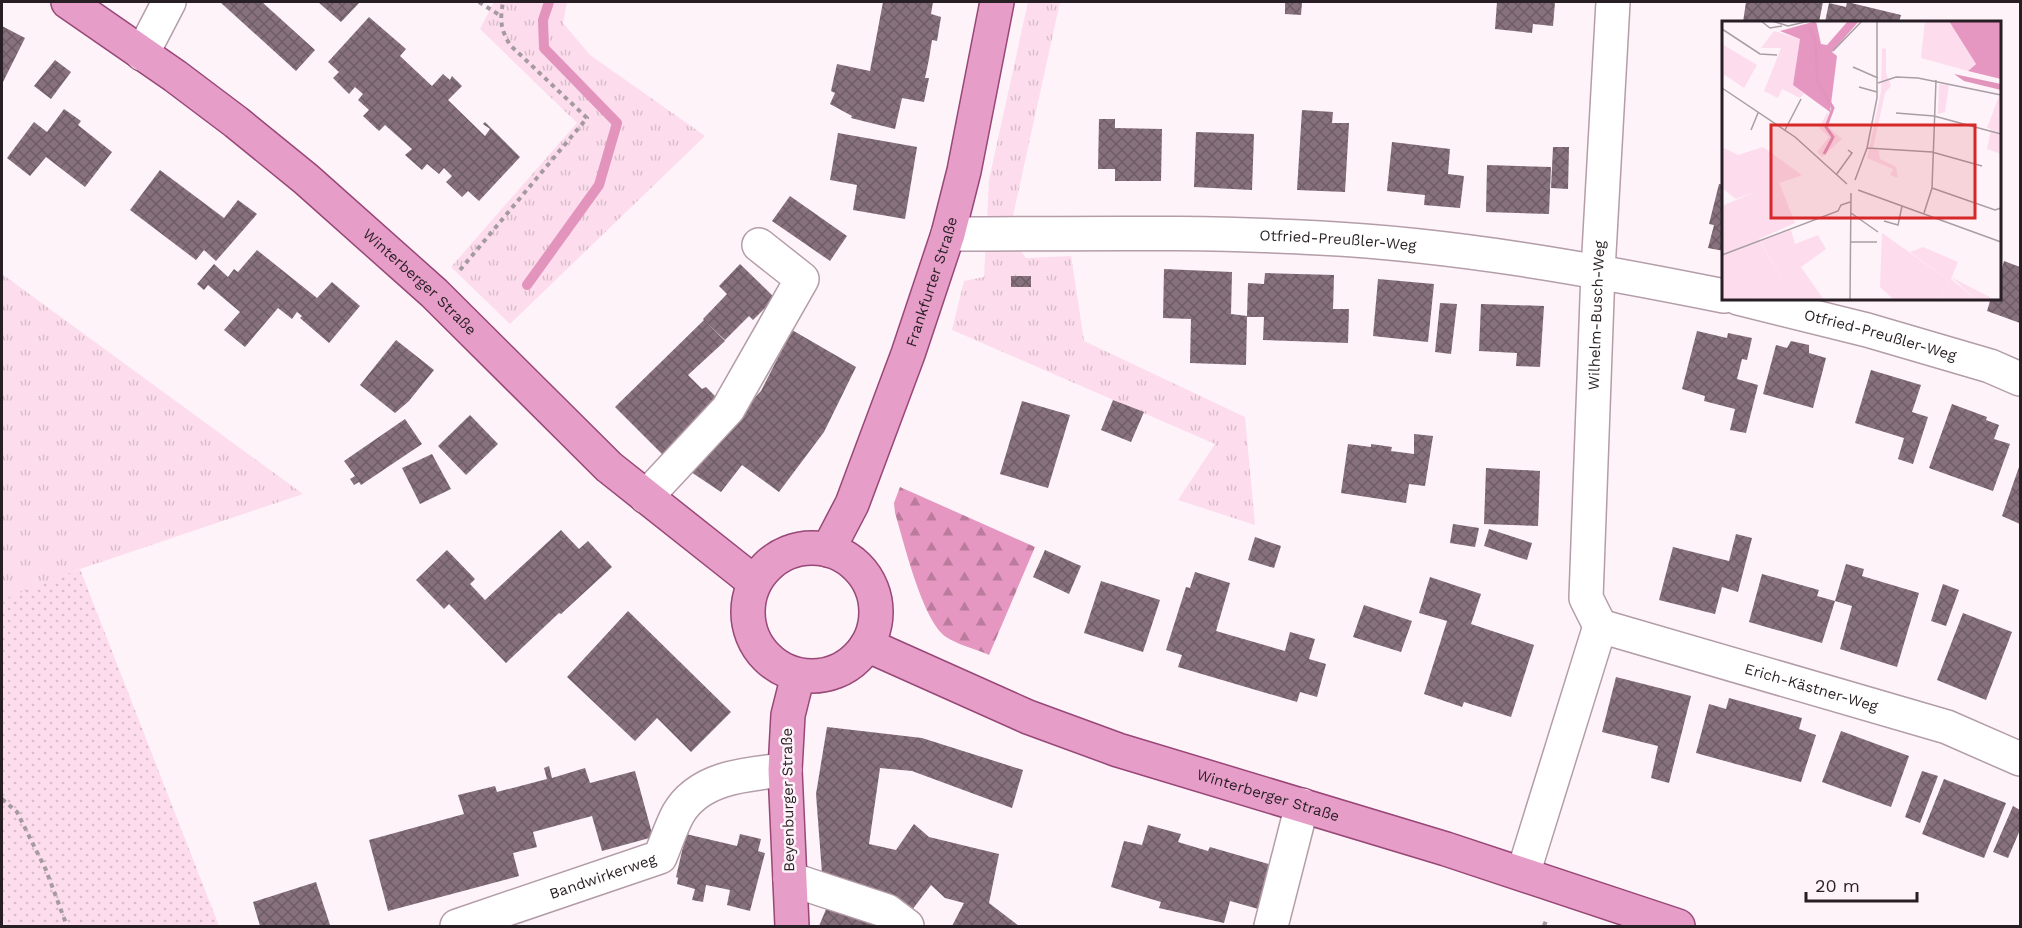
<svg xmlns="http://www.w3.org/2000/svg" width="2022" height="928" font-family="'Work Sans',sans-serif">
  <style>
    .grass { fill: url(#grass-tufts) }
    .forest { fill: url(#forest-firs) }
    .garden { fill: url(#garden-dots) }
    .lines { fill: none; stroke-linecap: round; stroke-linejoin: round }
    .stream { stroke: #e294bd; stroke-width: 10 }
    .building { fill: url(#building-cross-hatch) }
    .minor-casing { stroke: #b49da8; stroke-width: 36 }
    .major-casing { stroke: #984777; stroke-width: 36 }
    .path { stroke: #a49a9f; stroke-width: 4; stroke-dasharray: 4.5 4.5; stroke-linecap: butt }
    .minor { stroke: #fff; stroke-width: 33 }
    .major { stroke: #e69dc8; stroke-width: 33 }
    .labels { text-anchor: middle; dominant-baseline: central; stroke-width: 5; stroke-linejoin: round; paint-order: stroke }
    .street-label { font-size: 15px; fill: #281f24; stroke: #fdf3f8 }
    .inset-river { fill: none; stroke: #e294bd; stroke-width: 3 }
    .inset-road { fill: none; stroke: #a89ea3; stroke-width: 1.5 }
    .view { fill: #d62828; fill-opacity: 0.15; stroke: #d62828; stroke-width: 3 }
    .inset-edge { fill: none; stroke: #281f24; stroke-width: 3 }
  </style>
  <defs>
    <pattern id="grass-tufts" width="24" height="20" patternUnits="userSpaceOnUse" patternTransform="scale(1.5)"><rect width="24" height="20" fill="#fddded"/><path d="M3 7l-1-3M5 7V3M7 7l1-3M15 17l-1-3M17 17v-4M19 17l1-3" fill="none" stroke="#d9bdcb"/></pattern>
    <pattern id="forest-firs" width="22" height="20" patternUnits="userSpaceOnUse" patternTransform="scale(1.5)"><rect width="22" height="20" fill="#e597c1"/><path d="M5 1l3.5 6h-7zM16 11l3.5 6h-7z" fill="#ba7b9d"/></pattern>
    <pattern id="garden-dots" width="8" height="8" patternUnits="userSpaceOnUse" patternTransform="scale(1.5)"><rect width="8" height="8" fill="#fddded"/><path d="M2 2h.1M6 6h.1" fill="none" stroke="#d9bdcb" stroke-width="1.8" stroke-linecap="round"/></pattern>
    <pattern id="building-cross-hatch" width="8" height="8" patternUnits="userSpaceOnUse" patternTransform="scale(1.5)"><rect width="8" height="8" fill="#87717c"/><path d="M0 0l8 8M0 8l8-8" fill="none" stroke="#6e5c65"/></pattern>
  </defs>
  <rect width="100%" height="100%" fill="#fdf3f8"/>
  <path class="grass" d="M494,2H567L563,23L590,55L705,136L510,324L451,267L577,123L480,29Z
    M1028,2H1060L1009,234L1026,258L1071,256L1084,341L1245,417L1255,525L1178,500L1215,444L952,330L964,281L984,277L989,180Z
    M2,274L303,494L80,569L2,601Z"/>
  <path class="forest" d="M900,487L1035,547L989,655C976,649 958,645 946,637C922,620 904,542 895,513L894,503Z"/>
  <path class="garden" d="M80,569L219,926H2V600Z"/>
  <g class="lines">
    <path class="stream" d="M527,285L599,185L617,123L544,48L543,20L549,2"/>
  </g>
  <path class="building" d="M220,2H262L315,50L296,71Z
    M318,2H360L341,22Z
    M883,2H933L931,14L941,17L937,41L932,40L929,59L925,78H929L924,102L902,98L895,129L851,118L852,116L830,104L835,93L831,91L837,64L870,71Z
    M1285,2H1302L1301,15L1285,14Z
    M1497,2H1555L1553,26L1533,24L1532,33L1495,29Z
    M1746,2H1823L1819,22H1743Z
    M1847,2L1901,15L1899,22H1825L1829,3L1846,7Z
    M369,17L406,49L400,56L432,86L443,74L450,80L452,76L462,86L448,100L485,136L490,129L483,124L485,122L520,157L479,201L468,191L462,197L446,182L452,176L444,168L439,174L427,164L422,170L405,155L412,149L385,125L379,131L363,116L369,110L358,100L363,94L355,87L349,94L333,78L339,72L328,62Z
    M2,26L25,38L2,84Z
    M55,60L71,72L51,99L34,86Z
    M64,109L81,121L78,125L112,152L85,187L46,157L30,176L7,158L34,122L47,132Z
    M1302,110L1333,112L1332,123H1349L1345,192L1297,190Z
    M1099,119H1115V128L1162,129L1161,181H1115V169H1098Z
    M1196,132L1254,134L1252,190L1194,187Z
    M838,133L917,147L905,219L853,210L857,185L830,180Z
    M1392,142L1450,149L1448,174L1464,176L1460,208L1424,205L1425,195L1387,191Z
    M1553,147H1569L1568,189L1551,188Z
    M1487,165L1551,167L1549,214L1486,212Z
    M160,170L224,218L238,200L257,214L216,261L204,250L196,260L130,210Z
    M1719,184L1724,185V251L1708,248L1714,225L1709,224Z
    M790,196L847,236L830,261L772,221Z
    M257,250L317,298L332,282L360,306L329,343L300,318L302,316L297,312L292,319L278,308L245,347L224,330L240,312L208,285L204,290L197,284L214,264L228,277L234,269L238,272Z
    M2004,261L2020,267V323L1987,311L1991,298H2000V275Z
    M740,264L775,298L753,320L749,316L725,340L703,319L727,294L719,286Z
    M1164,269L1232,272L1231,314L1247,316L1248,283L1264,284L1265,273L1334,275L1333,309H1349L1348,343L1263,340L1264,317H1247L1246,365L1190,363L1191,319L1163,318Z
    M1011,276H1031V287H1011Z
    M1378,279L1434,284L1428,342L1373,336Z
    M1440,303L1457,304L1451,354L1435,352Z
    M1481,304L1544,306L1540,367L1516,366L1517,353L1479,351Z
    M704,320L725,341L688,375L702,389L706,387L721,402L665,457L615,407Z
    M792,330L856,367L824,432L779,492L742,465L721,492L685,468L713,439L716,446L745,408L761,391Z
    M1697,331L1727,338L1728,333L1752,338L1747,360L1742,359L1737,379L1758,385L1746,433L1730,430L1735,409L1704,401L1705,396L1682,389Z
    M396,340L434,370L409,401L395,413L360,385Z
    M1791,341L1809,345V353L1826,358L1813,408L1763,394L1776,345L1787,348Z
    M1871,370L1921,385L1912,412L1928,417L1913,464L1898,459L1904,438L1855,423Z
    M1113,400L1144,412L1131,442L1101,430Z
    M1022,401L1070,415L1048,488L1000,474Z
    M1952,404L1987,417L1986,420L1999,425L1994,439L2010,444L1993,491L1929,468Z
    M470,415L498,444L466,475L438,446Z
    M405,419L422,444L361,485L359,482L354,485L350,479L355,476L344,461Z
    M1414,434L1433,436L1425,486L1409,484L1406,503L1341,493L1348,444L1371,447V444L1392,447L1391,451L1414,454Z
    M432,454L451,489L420,504L402,468Z
    M2020,464V524L2002,516Z
    M1486,468L1540,471L1538,526L1484,524Z
    M1453,524L1479,528L1475,547L1450,543Z
    M1489,529L1532,543L1527,560L1484,546Z
    M561,530L579,549L588,541L612,567L561,614L559,613L506,663L449,604L444,609L416,580L447,550L475,579L470,584L485,600Z
    M1736,534L1752,538L1738,592L1722,587L1715,614L1659,600L1673,547L1729,561Z
    M1255,537L1281,546L1274,568L1248,560Z
    M1045,550L1081,566L1069,594L1033,577Z
    M1846,564L1864,569L1862,576L1919,593L1897,667L1840,649L1852,606L1835,601Z
    M1195,572L1230,583L1216,631L1285,651L1290,632L1315,639L1309,659L1326,664L1317,697L1300,692L1297,702L1178,667L1182,655L1166,650L1186,587L1190,588Z
    M1762,574L1819,590L1817,596L1835,601L1822,643L1749,622Z
    M1430,577L1481,594L1471,624L1534,645L1511,717L1464,702L1462,707L1424,694L1447,621L1419,613Z
    M1101,581L1160,600L1143,652L1084,633Z
    M1943,584L1959,590L1946,626L1931,621Z
    M1364,605L1412,621L1401,652L1353,637Z
    M628,611L731,712L691,752L657,718L635,741L567,677Z
    M1963,613L2012,632L1986,700L1937,680Z
    M1616,677L1691,696L1669,783L1651,778L1658,746L1602,732Z
    M1729,698L1802,718L1799,729L1816,735L1801,782L1696,753L1709,704L1726,709Z
    M827,727L922,738L1023,770L1012,808L912,771L880,768L869,844L896,850L914,824L929,837L999,854L989,903L1019,926H952L964,903L945,898L931,885L912,910L822,873L816,794Z
    M1841,731L1909,756L1891,807L1822,782Z
    M549,766L552,778L585,768L590,783L635,771L653,837L602,851L592,816L533,832L537,847L513,853L519,876L388,911L369,840L464,814L458,795L495,786L497,792L547,779L544,768Z
    M1922,771L1938,776L1920,823L1905,817Z
    M1944,779L2006,803L1984,858L1922,834Z
    M2013,806L2020,810V830L2008,858L1993,852Z
    M1148,825L1181,834L1178,842L1208,851L1210,847L1275,866L1262,910L1230,901L1224,923L1159,908L1161,902L1111,887L1124,841L1142,845Z
    M686,834L737,846L740,834L761,839L758,851L765,853L750,911L727,905L730,890L706,885L703,902L692,900L695,889L677,884L678,878L676,877Z
    M316,882L330,925L260,926L253,902Z
    M827,907L878,926H819Z"/>
  <g class="lines">
    <g class="minor-casing">
      <g id="minor">
        <path d="M142,54L169,2"/>
        <path id="s1" d="M948,234C1072,234 1196,231 1320,238C1456,245 1590,269 1724,296"/>
        <path id="s2" d="M1738,298L1867,330L1990,366L2020,379"/>
        <path d="M646,497L728,409L802,279L759,245"/>
        <path id="s3" d="M1600,626L1586,598L1598,271L1613,2"/>
        <path id="s4" d="M1600,626L1947,727L2020,759"/>
        <path d="M1523,874L1600,626"/>
        <path d="M790,879L887,911L907,926"/>
        <path id="s5" d="M457,926L660,857C666,843 671,827 678,814C699,777 747,774 785,770"/>
        <path d="M1271,926L1302,805"/>
      </g>
    </g>
    <g class="major-casing">
      <g id="major">
        <path id="s6" d="M68,2L175,76L236,122L306,179L434,293L609,467L754,582"/>
        <circle cx="812" cy="612" r="64"/>
        <path id="s7" d="M828,550L852,504L908,354L948,234L964,171L997,2"/>
        <path id="s8" d="M867,645L1028,717L1118,750L1446,849L1678,926"/>
        <path d="M792,926L785,770L788,715L798,675"/>
      </g>
    </g>
    <path class="path" d="M479,2L501,16
      M460,270L587,118L510,45C500,28 500,20 503,2
      M2,799L17,812L46,870L67,926
      M1544,926L1547,918"/>
    <use href="#minor" class="minor"/>
    <use href="#major" class="major"/>
  </g>
  <g class="labels">
    <g class="street-label">
      <text stroke="none"><textPath href="#s1" startOffset="390">Otfried-Preußler-Weg</textPath></text>
      <text stroke="none"><textPath href="#s7" startOffset="288">Frankfurter Straße</textPath></text>
      <text stroke="none"><textPath href="#s6" startOffset="450">Winterberger Straße</textPath></text>
      <text stroke="none"><textPath href="#s3" startOffset="314">Wilhelm-Busch-Weg</textPath></text>
      <text stroke="none"><textPath href="#s2" startOffset="147">Otfried-Preußler-Weg</textPath></text>
      <text stroke="none"><textPath href="#s4" startOffset="220">Erich-Kästner-Weg</textPath></text>
      <text stroke="none"><textPath href="#s8" startOffset="429">Winterberger Straße</textPath></text>
      <text transform="translate(788 800) rotate(-91)">Beyenburger Straße</text>
      <text stroke="none"><textPath href="#s5" startOffset="154">Bandwirkerweg</textPath></text>
    </g>
  </g>
  <g transform="translate(1722 21)">
    <rect width="279" height="279" fill="#fdf3f8"/>
    <path d="M203,0H228L254,42L246,50L199,37ZM52,10L78,18L71,64L82,73L78,77L60,68L56,77L42,70L59,27H39ZM0,23L35,44L22,67L3,54L0,57ZM160,27L164,28V52L169,65L163,72L151,127L157,130L158,138L174,146L176,157L168,154L171,148L145,137L159,70ZM277,75H279V133L265,128L269,108L265,107ZM106,90V106L120,118L100,136L95,131L107,116L97,107ZM0,126L16,134L41,126L80,154L14,178L0,167ZM69,209L73,223L96,214L104,228L79,246L102,279H29L60,259L38,219ZM160,212L228,260L216,279H172L158,266ZM229,256L273,279H255Z" fill="#fddded"/>
    <path d="M94,0L99,23L105,24L126,0H137L110,31L115,35L108,91L71,64L78,18L58,10ZM227,0H279V58L246,50L254,43Z" fill="#e597c1"/>
    <path d="M217,63L227,64L223,91L216,93Z" fill="#fddded"/>
    <path d="M57,161L73,202L37,218L60,259L29,279H0V185ZM201,226L236,241L229,258L255,279H216L228,260L188,231Z" fill="#fddded"/>
    <path d="M232,53L279,63V69L242,60Z" fill="#e294bd"/>
    <path class="inset-river" d="M87,6L93,18L96,62L111,87L104,106L111,116L102,133"/>
    <path class="inset-road" d="M39,0L48,7L60,5M50,0L66,5L87,0M0,8L38,33L55,34M111,30L140,0M131,46L156,57M156,62L174,56L196,57L279,74M137,66L155,71M0,67L73,116L125,163M174,92L212,95L279,113M29,109L36,92M63,109L79,78M145,127L210,131L260,145M114,154L130,132L126,129M133,159L145,127L155,77V0M210,167L273,189L279,187M136,169L279,221M129,192L156,211M202,192L210,167L214,59M162,200L176,204L180,185M129,221H155M0,234L116,190L119,184L128,181M128,279L129,172"/>
    <path class="view" d="M49,104H253V197H49Z"/>
    <rect width="279" height="279" class="inset-edge"/>
  </g>
  <rect width="2022" height="928" fill="none" stroke="#281f24" stroke-width="6"/>
  <path d="M1806 892v9h111v-9" fill="none" stroke="#281f24" stroke-width="3"/>
  <text x="1815" y="892" font-size="18" fill="#281f24" stroke="#fdf3f8" stroke-width="4.5" paint-order="stroke">20 m</text>
</svg>
